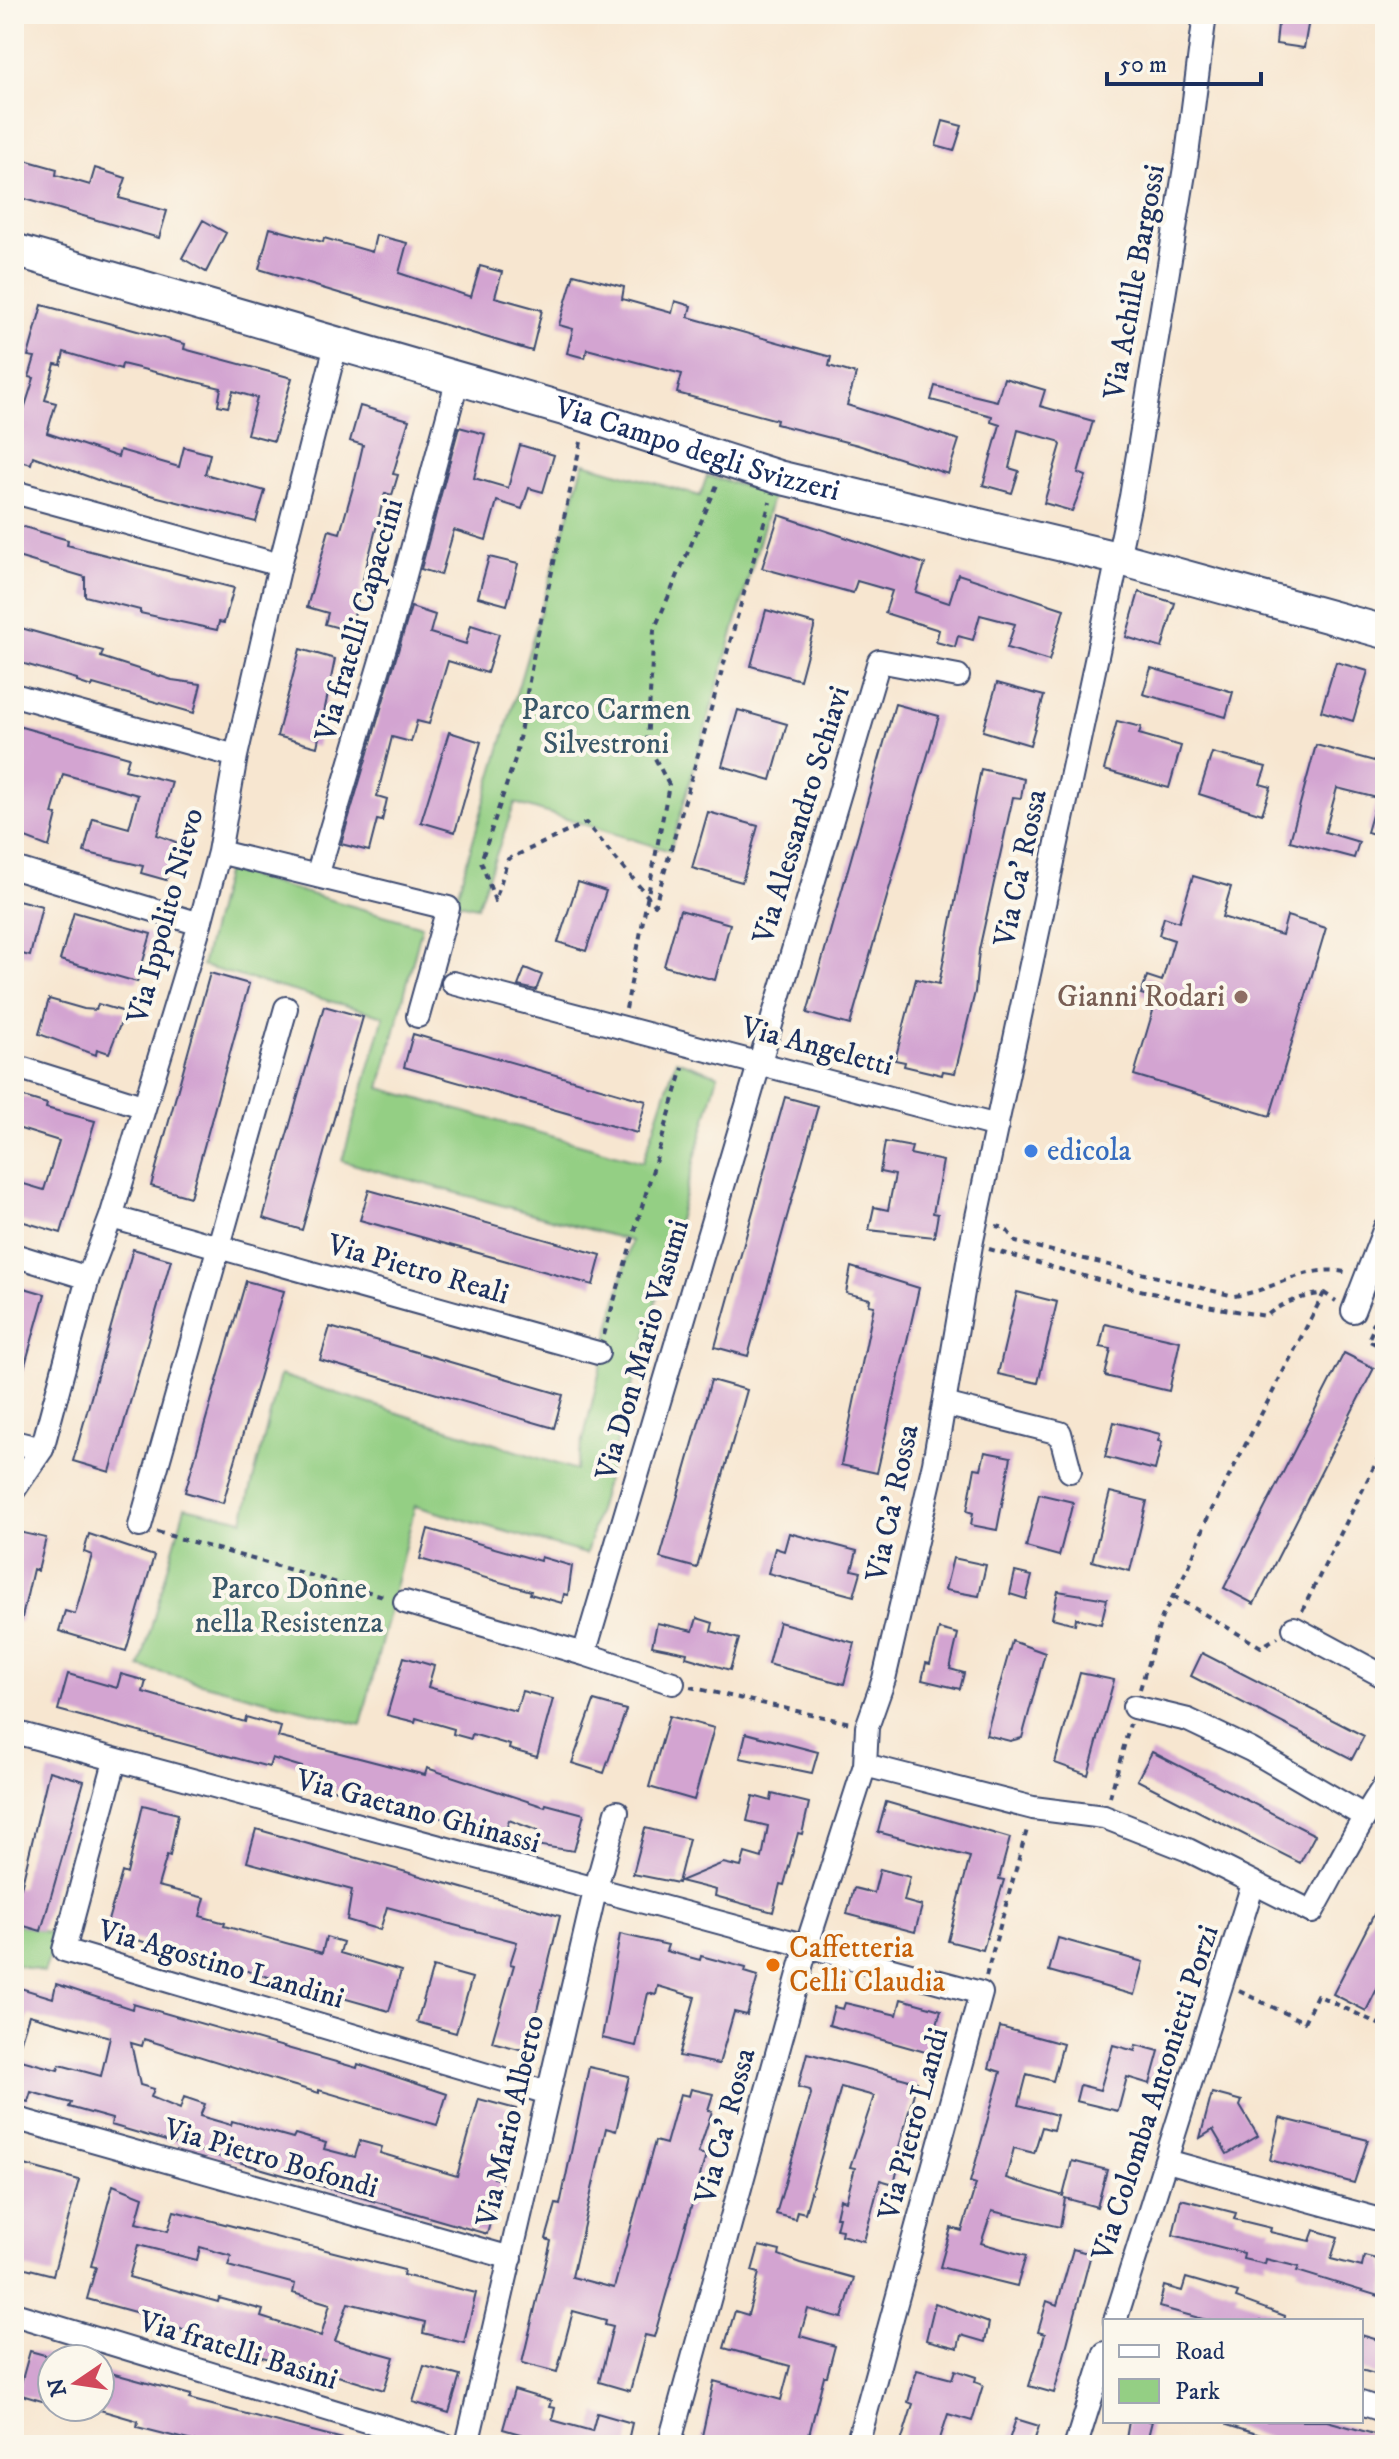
<svg xmlns="http://www.w3.org/2000/svg" width="1399" height="2459" font-family="'IM FELL DW Pica',serif">
  <style>
    .green { fill: #94cf84; stroke: #587f71; stroke-width: 2 }
    .building { fill: #d3a4d1; fill-rule: evenodd }
    .lines { fill: none; stroke-linecap: round; stroke-linejoin: round }
    .street-casing { stroke: #3c4a6f; stroke-width: 26 }
    .secondary-casing { stroke: #3c4a6f; stroke-width: 36 }
    .path { stroke: #3c4a6f; stroke-width: 4; stroke-dasharray: 6 6; stroke-linecap: butt }
    .street { stroke: #fff; stroke-width: 22 }
    .secondary { stroke: #fff; stroke-width: 32 }
    .education-dot { fill: #8d6e63; stroke: #fbf7ec; stroke-width: 3 }
    .shop-dot { fill: #3f7fe0; stroke: #fbf7ec; stroke-width: 3 }
    .food-dot { fill: #e8710a; stroke: #fbf7ec; stroke-width: 3 }
    .labels { text-anchor: middle; dominant-baseline: central; stroke-width: 8; stroke-linejoin: round; paint-order: stroke }
    .street-label { font-size: 30px; fill: #1b2f5e; stroke: #fbf7ec }
    .park-label { font-size: 30px; fill: #395768; stroke: #fbf7ec }
    .education-label { font-size: 30px; fill: #785e54; stroke: #fbf7ec; text-anchor: end }
    .shop-label { font-size: 30px; fill: #366cbe; stroke: #fbf7ec; text-anchor: start }
    .food-label { font-size: 30px; fill: #c56008; stroke: #fbf7ec; text-anchor: start }
  </style>
  <rect width="100%" height="100%" fill="#fbf7ec"/>
  <filter id="ink" filterUnits="userSpaceOnUse"><feTurbulence type="fractalNoise" baseFrequency=".0125" numOctaves="2"/><feDisplacementMap in="SourceGraphic" scale="16" xChannelSelector="R" yChannelSelector="G"/><feConvolveMatrix kernelMatrix="1 2 1 2 8 2 1 2 1" color-interpolation-filters="sRGB"/></filter>
  <filter id="wash" filterUnits="userSpaceOnUse"><feTurbulence type="fractalNoise" baseFrequency=".006" numOctaves="4" result="noise"/><feDisplacementMap in="SourceGraphic" scale="32" xChannelSelector="R" yChannelSelector="G"/><feGaussianBlur stdDeviation="1.8" result="paint"/><feColorMatrix in="noise" values="0 0 0 0 0 0 0 0 0 0 0 0 0 0 0 0 0 1.4 0 .05"/><feComposite in="paint" operator="in"/></filter>
  <g filter="url(#wash)">
    <rect width="100%" height="100%" fill="#f7e6d0"/>
    <path class="green" d="M584,463L700,496L707,476L773,494L670,851L515,803L477,907L455,902Z
      M226,870L422,926L380,1088L643,1162L676,1060L718,1075L586,1554L415,1506L361,1725L140,1667L185,1507L243,1520L280,1375L576,1470L631,1241L342,1161L384,1016L202,966Z
      M14,1923L57,1935L44,1972L14,1964Z"/>
    <g id="blocks">
      <path class="building" d="M1279,14H1310L1304,48L1276,44Z
        M943,121L962,126L954,151L936,146Z
        M14,157L57,169L56,175L90,185L95,168L126,178L119,198L167,211L159,238L14,196Z
        M203,220L226,233L206,272L182,258Z
        M270,228L323,242L324,238L372,252L376,235L407,243L399,273L471,297L480,266L502,272L495,297L542,310L532,351L259,269Z
        M574,274L624,287L622,299L672,313L675,301L691,306L688,317L831,357L829,366L856,374L847,405L959,440L948,474L858,445L776,424L777,420L677,393L682,374L587,349L585,358L567,353L573,329L559,325Z
        M42,305L185,344L184,349L292,378L274,441L247,434L257,398L233,391L228,407L218,405L221,388L122,364L121,369L64,352L61,365L55,364L45,400L56,403L47,433L118,457L120,450L179,467L184,447L210,454L205,474L265,491L256,522L111,485L33,456L31,464L14,459V423L19,425L34,378L29,377L35,357L28,356Z
        M1004,378L1045,390L1040,406L1093,421L1078,473L1086,476L1072,511L1044,503L1061,445L1058,441L1018,430L1009,468L1019,471L1012,493L983,485L1000,425L991,422L992,416L931,400L935,386L997,401Z
        M360,406L409,420L393,474L398,475L392,495L385,493L350,631L325,624L328,613L307,607L329,530L340,533L354,484L363,445L350,441Z
        M459,427L485,434L474,478L508,488L520,445L554,455L543,492L529,488L522,509L497,501L486,540L454,530L441,575L421,569Z
        M779,515L925,564L916,592L949,603L958,574L1064,609L1049,661L1007,648L1015,624L980,615L973,640L958,636L955,647L936,642L939,630L885,613L892,591L857,581L853,593L762,568Z
        M14,524L68,540L67,545L234,588L224,623L219,622L217,630L140,613V610L85,596V577L14,556Z
        M489,557L518,564L507,605L478,597Z
        M1139,592L1175,603L1162,648L1126,637Z
        M411,607L435,615L430,633L466,644L471,625L499,634L487,673L448,661L429,724L417,721L411,742L392,737L377,796L387,799L382,821L377,820L369,851L341,844Z
        M766,610L815,624L800,680L751,666Z
        M14,626L103,651L101,657L172,680L201,684L194,713L93,684L92,687L77,682V679L14,661Z
        M300,649L335,659L317,747L277,736Z
        M1336,662L1368,671L1353,721L1321,711Z
        M1151,668L1233,692L1226,717L1143,694Z
        M997,683L1044,696L1030,745L983,731Z
        M895,704L939,716L850,1025L807,1013Z
        M738,710L787,724L771,780L722,766Z
        M1117,721L1141,727L1139,734L1181,746L1169,788L1104,770Z
        M14,725L129,757L125,770L172,782L157,835L176,842L166,880L141,873L143,866L84,852L93,818L129,828L138,795L63,774L52,814L57,815L49,847L15,834L22,808L14,807Z
        M449,732L481,742L455,832L421,822Z
        M1316,745L1385,764V837L1367,832L1377,798L1337,788L1325,832L1359,842L1354,858L1290,841Z
        M1212,753L1266,767L1260,784L1271,787L1262,814L1199,794Z
        M981,769L1024,779L1021,798L1013,797L979,950L975,992L955,1073L943,1071L942,1075L904,1066L905,1062L895,1060L916,979L939,984Z
        M708,812L758,826L742,882L692,868Z
        M1193,876L1231,887L1222,917L1282,935L1287,916L1326,928L1270,1116L1134,1075L1153,1011L1152,997L1141,994L1147,976L1162,981L1174,940L1159,935L1164,917L1179,922Z
        M578,882L606,891L586,951L558,942Z
        M14,899L42,906L30,956L14,952Z
        M680,910L730,924L715,980L664,966Z
        M74,912L151,934L137,982L60,960Z
        M525,968L542,975L536,990L518,986Z
        M210,973L249,984L190,1197L151,1186Z
        M49,999L84,1009L96,1010L98,1004L125,1012L109,1053L97,1049L96,1055L39,1034Z
        M324,1006L363,1017L302,1230L263,1218Z
        M413,1034L646,1101L637,1133L404,1067Z
        M14,1094L47,1104L46,1108L95,1121L61,1233L14,1219V1181L44,1190L59,1141L14,1127Z
        M785,1097L818,1106L748,1356L715,1347Z
        M885,1142L912,1147L910,1154L943,1161L933,1213L938,1214L934,1237L869,1230L874,1207L888,1210L895,1175L880,1172Z
        M369,1190L601,1255L593,1285L360,1220Z
        M133,1249L171,1260L110,1472L73,1461Z
        M851,1267L919,1288L877,1473L841,1465L874,1306L869,1305L870,1299L846,1293Z
        M246,1281L284,1291L223,1503L185,1492Z
        M14,1285L45,1294L19,1386H14Z
        M1017,1292L1057,1302L1038,1383L998,1374Z
        M1105,1324L1180,1341L1169,1391L1105,1376L1111,1349L1100,1347Z
        M330,1327L563,1395L554,1428L320,1360Z
        M1344,1353L1374,1368L1254,1604L1224,1588Z
        M711,1380L747,1390L697,1568L660,1558Z
        M1114,1422L1160,1434L1158,1441L1162,1442L1155,1470L1105,1457Z
        M985,1452L1011,1457L997,1530L971,1525L973,1513L967,1511L975,1468L981,1469Z
        M1110,1492L1147,1501L1130,1571L1092,1561Z
        M1039,1494L1073,1502L1059,1556L1026,1547Z
        M428,1529L540,1561L541,1557L572,1566L568,1595L564,1594L562,1603L530,1594L531,1591L420,1559Z
        M14,1531L46,1538L38,1571L33,1569L21,1622L14,1621Z
        M789,1533L857,1551L852,1570L861,1572L854,1596L768,1573L775,1548L784,1551Z
        M89,1534L154,1556L126,1651L59,1631L65,1611L75,1614L92,1555L84,1552Z
        M953,1558L986,1565L979,1596L945,1590Z
        M1015,1572L1032,1576L1026,1599L1010,1594Z
        M1058,1591L1107,1599L1101,1624L1076,1618L1075,1624L1052,1618Z
        M697,1618L713,1623L711,1631L739,1639L730,1670L686,1657L687,1653L652,1646L657,1623L693,1631Z
        M779,1622L855,1643L844,1684L768,1664Z
        M939,1629L958,1634L950,1669L964,1673L960,1689L922,1680L926,1663L930,1664Z
        M1012,1641L1045,1653L1022,1738L1010,1741L986,1735Z
        M1202,1653L1364,1736L1352,1759L1191,1676Z
        M404,1657L434,1666L428,1687L478,1701L516,1711L522,1691L553,1699L537,1757L509,1749L510,1745L472,1734L471,1739L453,1734L454,1729L416,1718L415,1722L387,1715Z
        M1080,1673L1114,1680L1088,1775L1055,1763Z
        M68,1674L117,1688L121,1674L146,1681L143,1692L245,1722L246,1717L281,1727L278,1737L425,1775L427,1768L545,1807L546,1804L584,1814L574,1851L535,1845L538,1831L509,1820L505,1833L486,1827V1830L299,1780L302,1767L272,1758L269,1767L58,1710Z
        M594,1701L626,1710L604,1773L572,1763Z
        M669,1716L714,1728L694,1800L649,1787Z
        M746,1733L818,1752L812,1773L740,1758Z
        M1152,1752L1315,1835L1300,1863L1137,1780Z
        M49,1771L84,1781L41,1931L14,1923V1886L21,1888Z
        M772,1794L809,1803L802,1834L798,1833L784,1885L780,1884L773,1912L715,1896L716,1890L680,1881L723,1863L741,1867L745,1853L762,1858L768,1826L747,1821L753,1796L771,1801Z
        M886,1802L1010,1838L999,1879L1004,1880L983,1950L948,1941L970,1857L878,1832Z
        M143,1805L178,1814L170,1856L167,1855L158,1886L205,1898L200,1916L225,1923L224,1926L322,1953L326,1937L343,1942L340,1953L401,1971L389,2011L105,1931L122,1872L127,1874Z
        M645,1828L689,1839L678,1883L633,1874Z
        M256,1829L560,1916L527,2051L492,2042L514,1965L510,1964L517,1942L387,1907L380,1930L347,1920L352,1890L247,1862Z
        M880,1869L910,1877L904,1901L922,1906L915,1932L847,1914L854,1888L874,1893Z
        M1385,1893V1973L1366,2011L1333,1994Z
        M620,1934L668,1945L666,1951L700,1960L701,1956L746,1968L745,1972L758,1976L747,2015L734,2012L719,2064L679,2056L695,1997L658,1986L656,1995L648,1993L636,2046L602,2038Z
        M1058,1938L1143,1962L1134,1995L1049,1971Z
        M433,1967L472,1978L456,2033L417,2022Z
        M56,1984L132,2009L133,2004L357,2068L358,2064L447,2094L437,2125L319,2090V2093L288,2084L144,2039L142,2046L131,2043L140,2085L154,2089L151,2097L180,2109L184,2097L205,2104L200,2116L231,2125L232,2121L293,2138L295,2134L326,2143L324,2149L355,2157L360,2141L382,2147L380,2153L457,2176L479,2099L516,2109L494,2178L502,2180L487,2234L111,2125L112,2119L69,2107L71,2103L31,2092L28,2102L14,2098V2058L58,2070L60,2065L101,2076L110,2037L29,2015L18,2050L14,2049V1986L53,1998Z
        M901,1999L941,2010L929,2053L829,2025L834,2007L843,2009L845,2003L897,2015Z
        M1000,2027L1063,2044L1053,2081L1027,2074L1019,2105L1057,2115L1053,2130L1042,2127L1034,2153L1014,2148L1006,2178L1063,2196L1072,2161L1107,2170L1097,2207L1065,2198L1060,2227L992,2211L981,2243L1026,2256L1017,2286L940,2267L951,2228L962,2231L976,2184L970,2182L1001,2072L989,2068Z
        M1113,2045L1135,2051L1136,2045L1159,2051L1150,2084L1127,2077L1118,2111L1076,2101L1080,2085L1100,2090Z
        M807,2053L917,2082L899,2147L903,2148L894,2184L880,2180L864,2241L841,2235L842,2230L836,2229L839,2217H836L840,2199L846,2201L855,2168L850,2167L874,2096L841,2087L805,2213L797,2211L795,2219L776,2214L811,2094L810,2090L798,2087Z
        M589,2067L629,2076L616,2131L606,2128L572,2277L614,2288L655,2141L666,2144L680,2094L689,2096L691,2089L713,2094L708,2110L712,2111L698,2153L706,2155L654,2337L645,2335L630,2391L599,2382L613,2326L605,2324L606,2320L573,2311L557,2372L522,2363L551,2241L546,2239L556,2204L560,2205Z
        M1212,2093L1242,2101L1240,2106L1258,2136L1227,2154L1213,2130L1200,2138Z
        M1280,2118L1368,2140L1354,2183L1270,2160Z
        M14,2162L79,2180L53,2275L14,2265Z
        M113,2185L143,2197L136,2223L168,2231L174,2211L404,2270L403,2275L476,2293L464,2343L423,2333L425,2322L348,2303L335,2341L394,2357L384,2390L295,2363L294,2365L207,2343L209,2337L141,2318L142,2314L87,2299L96,2267L91,2266ZM138,2245L197,2260L200,2247L231,2256L228,2266L295,2284L293,2293L330,2304L321,2336L261,2317L263,2310L219,2298L218,2302L129,2277Z
        M1181,2199L1236,2213L1234,2219L1271,2228L1270,2232L1310,2241L1314,2230L1338,2237L1331,2259L1362,2267L1364,2256L1385,2261V2298L1297,2271L1299,2267L1266,2259L1265,2264L1243,2259L1244,2253L1173,2235Z
        M759,2246L780,2251L779,2255L800,2263L854,2278L842,2318L808,2309L800,2336L835,2346L827,2376H824L807,2443L793,2439L792,2445H700L714,2381L781,2400L790,2366L724,2348L735,2311L748,2315L759,2273L752,2271Z
        M1073,2249L1091,2254L1054,2393L1029,2386L1045,2334L1038,2332L1047,2301L1057,2305Z
        M1186,2278L1238,2293L1236,2298L1285,2316L1284,2321H1210L1159,2307L1164,2286L1182,2291Z
        M935,2303L989,2323L985,2342L961,2335L958,2348L926,2340Z
        M1361,2335L1385,2342V2377L1361,2370Z
        M30,2351L52,2357V2404L18,2394Z
        M424,2366L460,2376L449,2413L413,2402Z
        M100,2370L191,2395L189,2399L347,2440L346,2445H208L137,2427L138,2421L100,2410Z
        M917,2370L952,2379L955,2370L976,2377L975,2382L983,2385L972,2421L948,2414L938,2445H900L913,2404L908,2402Z
        M514,2390L551,2401L549,2407L555,2408L552,2420L592,2431L597,2413L632,2423L627,2445H558L503,2429Z
        M1016,2419L1039,2426L1033,2445L1009,2440Z
        M1129,2421H1152L1146,2445H1125Z
        M1227,2421H1327L1385,2437V2445H1292L1227,2425Z"/>
    </g>
  </g>
  <g filter="url(#ink)">
    <use href="#blocks" fill-opacity="0" stroke="#3c4a6f" stroke-width="2"/>
    <g class="lines">
      <g class="street-casing">
        <path id="street" d="M14,492L280,565
          M14,695L236,756
          M219,852L448,908L418,1016
          M14,868L200,924
          M317,876L393,620L458,378
          M453,983L997,1126
          M14,1066L142,1106
          M111,1217L598,1353
          M14,1255L88,1278
          M1353,1311L1385,1228
          M944,1404L1060,1433L1070,1471
          M14,1442L42,1449
          M14,1490L42,1449L88,1278L111,1217L200,924L219,852L236,756L280,565L336,345
          M140,1526L286,1008
          M405,1602L584,1654L879,661L958,676
          M1294,1628L1385,1677
          M584,1654L673,1683
          M1134,1707L1188,1720L1251,1750L1364,1816
          M14,1732L981,1993L857,2445
          M115,1761L64,1950L548,2093
          M865,1765L1033,1808L1104,1817L1188,1850L1312,1912C1336,1870 1357,1825 1385,1785
          M14,2118L511,2258
          M1167,2161L1385,2221
          M14,2314L445,2445
          M1115,2321L1253,1884
          M1361,2403L1385,2411
          M467,2445L595,1891L617,1812
          M669,2445L807,1945L865,1765L867,1727L884,1679L934,1463L971,1245L1131,497L1187,155L1205,14
          M1076,2445L1105,2353"/>
      </g>
      <g class="secondary-casing">
        <g id="secondary">
          <path id="s1" d="M14,250L588,416L778,477L1117,558L1385,632"/>
        </g>
      </g>
      <path class="path" d="M581,442L535,647L516,756L481,861L495,901L508,859L586,823L655,905L770,502
        M626,1009L669,785L647,743L654,630L717,485
        M996,1226L1005,1228L1016,1242L1234,1296C1275,1291 1306,1262 1349,1273
        M989,1249L1098,1280L1207,1306L1266,1316C1284,1301 1302,1297 1324,1293L1336,1301
        M1371,1322L1375,1325L1368,1340L1385,1349
        M604,1335L683,1068
        M157,1532L387,1597
        M1173,1596L1261,1647L1278,1637
        M1302,1611L1385,1445
        M690,1687L850,1723
        M1140,1689L1162,1617L1190,1564L1207,1519L1324,1293
        M1110,1797L1130,1724
        M986,1976L1028,1826
        M1239,1991L1304,2022L1317,1995L1385,2027"/>
      <use href="#street" class="street"/>
      <use href="#secondary" class="secondary"/>
    </g>
  </g>
  <circle class="education-dot" cx="1241" cy="997" r="8"/>
  <circle class="shop-dot" cx="1031" cy="1151" r="8"/>
  <circle class="food-dot" cx="773" cy="1965" r="8"/>
  <g class="labels">
    <g class="street-label">
      <text transform="translate(1135 282) rotate(-80)">Via Achille Bargossi</text>
      <text stroke="none"><textPath href="#s1" startOffset="712">Via Campo degli Svizzeri</textPath></text>
      <text transform="translate(360 620) rotate(-74)">Via fratelli Capaccini</text>
      <text transform="translate(802 815) rotate(-73)">Via Alessandro Schiavi</text>
      <text transform="translate(1021 868) rotate(-78)">Via Ca' Rossa</text>
      <text transform="translate(166 916) rotate(-75)">Via Ippolito Nievo</text>
      <text transform="translate(817 1047) rotate(15)">Via Angeletti</text>
      <text transform="translate(418 1270) rotate(16)">Via Pietro Reali</text>
      <text transform="translate(643 1350) rotate(-74)">Via Don Mario Vasumi</text>
      <text transform="translate(893 1503) rotate(-78)">Via Ca' Rossa</text>
      <text transform="translate(418 1812) rotate(15)">Via Gaetano Ghinassi</text>
      <text transform="translate(221 1965) rotate(16)">Via Agostino Landini</text>
      <text transform="translate(1156 2093) rotate(-72)">Via Colomba Antonietti Porzi</text>
      <text transform="translate(511 2121) rotate(-77)">Via Mario Alberto</text>
      <text transform="translate(914 2124) rotate(-75)">Via Pietro Landi</text>
      <text transform="translate(726 2126) rotate(-75)">Via Ca' Rossa</text>
      <text transform="translate(271 2159) rotate(16)">Via Pietro Bofondi</text>
      <text transform="translate(238 2351) rotate(17)">Via fratelli Basini</text>
    </g>
    <g class="park-label">
      <text x="606" y="710">Parco Carmen<tspan x="606" dy="34">Silvestroni</tspan></text>
      <text x="289" y="1589">Parco Donne<tspan x="289" dy="34">nella Resistenza</tspan></text>
    </g>
    <g class="education-label">
      <text x="1225" y="997">Gianni Rodari</text>
    </g>
    <g class="shop-label">
      <text x="1047" y="1151">edicola</text>
    </g>
    <g class="food-label">
      <text x="789" y="1948">Caffetteria<tspan x="789" dy="34">Celli Claudia</tspan></text>
    </g>
  </g>
  <rect width="1399" height="2459" fill="none" stroke="#fbf7ec" stroke-width="48"/>
  <rect x="1103" y="2319" width="260" height="104" fill="#fbf7ec" stroke="#a1a7b3" stroke-width="2"/>
  <rect x="1119" y="2345" width="40" height="12" fill="#ffffff" stroke="#a1a7b3" stroke-width="2"/>
  <text x="1175" y="2359" font-size="24" fill="#1b2f5e">Road</text>
  <rect x="1119" y="2379" width="40" height="24" fill="#94cf84" stroke="#a1a7b3" stroke-width="2"/>
  <text x="1175" y="2399" font-size="24" fill="#1b2f5e">Park</text>
  <g transform="translate(76 2383) rotate(257)"><circle r="38" fill="#fbf7ec" stroke="#a1a7b3" stroke-width="2"/>
  <path d="M0-6L14 30L0 20L-14 30Z" fill="#d1495b"/>
  <text y="-12" font-size="22" font-weight="bold" text-anchor="middle" fill="#1b2f5e">N</text>
  </g>
  <path d="M1107 72v12h154v-12" fill="none" stroke="#1b2f5e" stroke-width="4"/>
  <text x="1119" y="72" font-size="24" fill="#1b2f5e" stroke="#fbf7ec" stroke-width="6" paint-order="stroke">50 m</text>
</svg>
